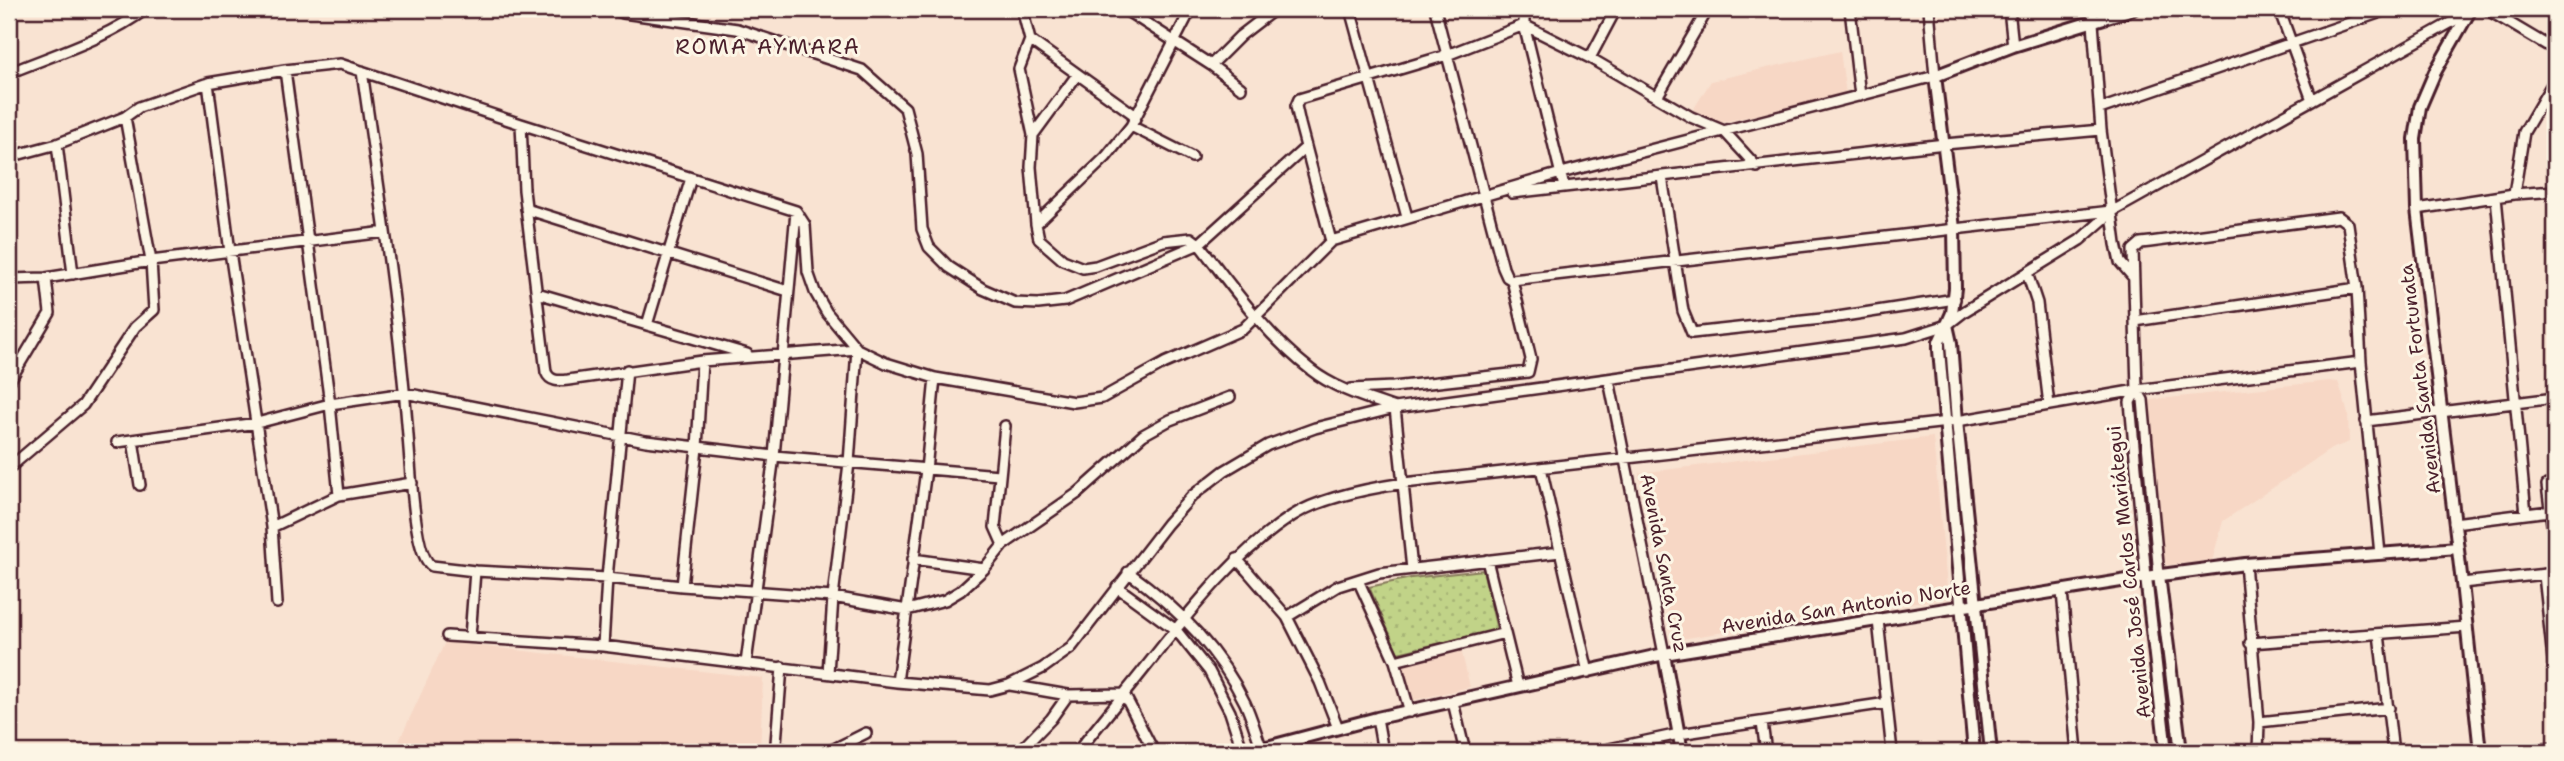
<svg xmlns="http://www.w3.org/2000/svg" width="2564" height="761" font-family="'Shantell Sans',sans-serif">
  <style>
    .built { fill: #f7d7c5 }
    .park { fill: url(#park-dots); stroke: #86795a; stroke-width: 2 }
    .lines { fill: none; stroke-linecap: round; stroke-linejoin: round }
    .minor-casing { stroke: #4a1f2b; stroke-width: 14 }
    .tertiary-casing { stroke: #4a1f2b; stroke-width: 16 }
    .minor { stroke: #fcf5e5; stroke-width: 9 }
    .tertiary { stroke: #fcf5e5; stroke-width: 10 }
    .labels { text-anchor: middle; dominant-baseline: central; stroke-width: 6; stroke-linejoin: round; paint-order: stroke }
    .street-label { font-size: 19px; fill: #4a1f2b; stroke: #fcf5e5 }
    .neighbourhood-label { font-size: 21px; letter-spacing: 2px; fill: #4a1f2b; stroke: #fcf5e5 }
  </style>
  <defs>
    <pattern id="park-dots" width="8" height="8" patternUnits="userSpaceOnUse" patternTransform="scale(1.75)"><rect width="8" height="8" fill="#c1d388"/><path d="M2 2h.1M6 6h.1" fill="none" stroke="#a7b576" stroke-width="1.8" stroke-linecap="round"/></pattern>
  </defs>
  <rect width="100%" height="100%" fill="#f9e3d2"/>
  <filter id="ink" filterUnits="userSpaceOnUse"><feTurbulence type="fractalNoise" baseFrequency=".0143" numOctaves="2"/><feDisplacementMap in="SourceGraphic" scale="14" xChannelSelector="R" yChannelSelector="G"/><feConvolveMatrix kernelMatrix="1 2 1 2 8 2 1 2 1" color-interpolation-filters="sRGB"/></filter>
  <g filter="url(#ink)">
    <path class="built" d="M1840,51L1846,94L1712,125L1693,110L1711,81Z
      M2329,381L2338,382L2340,387L2348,414L2349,442L2331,449L2223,521L2212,561L2166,565L2165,559L2158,554L2147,405L2150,400Z
      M1933,437L1948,597L1674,640L1639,473Z
      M445,642L763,678L760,752H394Z
      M1461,649L1470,687L1410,701L1401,664Z"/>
    <path class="park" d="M1483,570L1497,630L1398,653L1369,587L1411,578Z"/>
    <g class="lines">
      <g class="minor-casing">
        <path id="minor" d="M613,9L623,13L737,29L862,70L905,108L917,154L922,229L929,247L949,267L983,289L1015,303L1038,304L1065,301L1199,244L1306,147
          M1022,9L1030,40L1019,69L1033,135L1031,167L1036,224L1106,157L1131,126L1191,9
          M1124,9L1211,65L1240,36L1275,9
          M1350,9L1407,217
          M1435,9L1503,268L1507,277L1512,280L2111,211
          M1524,9V25L1564,187
          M1850,9L1860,96
          M2009,9L2013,46
          M2092,9L2101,130L2116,244L2120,262L2133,277
          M2279,9L2312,100
          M2486,9L2555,50
          M1030,40L1136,116
          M1590,58L1616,9
          M1211,65L1241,88
          M285,70L330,404L339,495
          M362,71C380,197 400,322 409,449C411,471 414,557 432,566L475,571
          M9,73C55,54 106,39 146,9
          M208,83L230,252L272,527L277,603
          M1657,97L1708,9
          M2100,109L2390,9
          M521,124L524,190L546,372C550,382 559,381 568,380L702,361L857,349
          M1131,126L1192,157
          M1033,135L1077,75
          M57,144L73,274
          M9,157L57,144L125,117L139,107L208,83L285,70L340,64L521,124L796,211L805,225L808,272L815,292L827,313L857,349L886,363L935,378L1074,402L1102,398L1165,363L1243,329L1331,241L1561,173L1935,76L1929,9
          M1662,177L1683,311L1692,333L1831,318L1955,299
          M1512,193L1945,144L2101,130
          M2514,194L2524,132L2555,79
          M2496,197L2526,514
          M526,209L788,291
          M2417,209L2514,194L2555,191
          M1036,224L1039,239L1063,260L1083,268L1096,266L1163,241L1191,238L1199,244C1233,288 1266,335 1311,370C1335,389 1367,398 1395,408L1412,569
          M1331,241L1300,124L1296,106L1299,99L1447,55L1524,25L1590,58L1691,117L1724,131L1757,167
          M2027,273L2037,303L2049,405
          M9,279L46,278L151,261L385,232
          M537,293L747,354
          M2135,321L2357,288
          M647,325L691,178
          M1609,380L1664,654
          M9,382L50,313L46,278
          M1351,389L1393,387L1528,372L1531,359L1512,280
          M2137,390L2130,402L2146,577
          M2366,421L2555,398
          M133,440L140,485
          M117,442L257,423L330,404L405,393L646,441L774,456L999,475
          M9,468L83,405L135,327L154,310L151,261L125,117
          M1541,468L1588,672
          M2547,485L2555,547
          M2454,523L2550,511
          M272,527L339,495L412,483
          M1003,545L1078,493L1143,435L1170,420L1230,397
          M913,559L984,569
          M1237,559L1287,617L1320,682L1338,728
          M1487,560L1518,686
          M2245,564L2259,722L2258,752
          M1128,572C1177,607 1219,649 1245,703C1252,718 1256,734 1262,749
          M2159,575L2143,400L2137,390L2133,250L2141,243L2150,242L2339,217L2348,224L2357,288L2361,362L2380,554
          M2544,575L2555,678
          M1358,580L1395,661L1410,712
          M2462,583L2555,573
          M682,586L697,448L702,361
          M1117,587L1176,630L1209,671L1230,712L1243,752
          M2062,592L2077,752
          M1287,617L1338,586L1379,573L1560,552
          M1878,620L1892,752
          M2379,634L2393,752
          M447,636L603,646L897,682L990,690L1009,685L1043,668L1071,648L1167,524L1192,496L1224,471L1268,445L1315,428L1395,408L1906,338L1947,325L1965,311L2080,240L2113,211L2468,13
          M470,637L475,571L607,578L682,586L833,597L907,610L945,600L960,591L984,569L1003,545L995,527L1005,426
          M2250,643L2467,627
          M603,646L607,578L627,370
          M1395,661L1505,633
          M746,663L774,456L796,212
          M782,667L776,743L777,747L792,752
          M828,673L833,597L849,463L857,349
          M897,682L926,470L935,378
          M1010,685L1068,695L1124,694L1077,752
          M1453,702L1465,752
          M1377,718L1383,752
          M2259,722L2389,708
          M1762,723L1766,752
          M828,752L866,733
          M1019,752L1051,719L1068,695
          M1154,752L1124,694C1175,632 1224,560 1292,516C1320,498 1371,488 1404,483L1957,421L2137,390L2361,362
          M1595,752L1679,734L1887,703"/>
      </g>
      <g class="tertiary-casing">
        <path id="tertiary" d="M2471,9L2435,72L2420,107L2415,139L2417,209L2462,583L2480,752
          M1947,325L1951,343L1957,421L1991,752
          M2159,575L2181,752
          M2146,577L2166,752
          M1664,654L1682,752
          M1248,752L1377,718L1664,654L2146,577L2245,564L2458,548
          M1974,752L1939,350V342L1952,313L1955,288L1954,228L1935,76L2013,46L2133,9
          M2522,752L2555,749"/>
      </g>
      <use href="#minor" class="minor"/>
      <use href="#tertiary" class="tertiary"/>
    </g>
  </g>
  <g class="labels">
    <g class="street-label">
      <text transform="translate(2420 379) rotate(-97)">Avenida Santa Fortunata</text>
      <text transform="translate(1664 563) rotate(79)">Avenida Santa Cruz</text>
      <text transform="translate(2129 572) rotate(-96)">Avenida José Carlos Mariátegui</text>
      <text transform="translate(1846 607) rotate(-9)">Avenida San Antonio Norte</text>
    </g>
    <g class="neighbourhood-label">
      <text x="768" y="47">ROMA AYMARA</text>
    </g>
  </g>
  <rect width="2564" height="761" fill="none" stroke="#fcf5e5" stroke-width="35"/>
  <rect x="18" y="18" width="2529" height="726" fill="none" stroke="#4a1f2b" stroke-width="2.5" filter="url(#ink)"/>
</svg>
